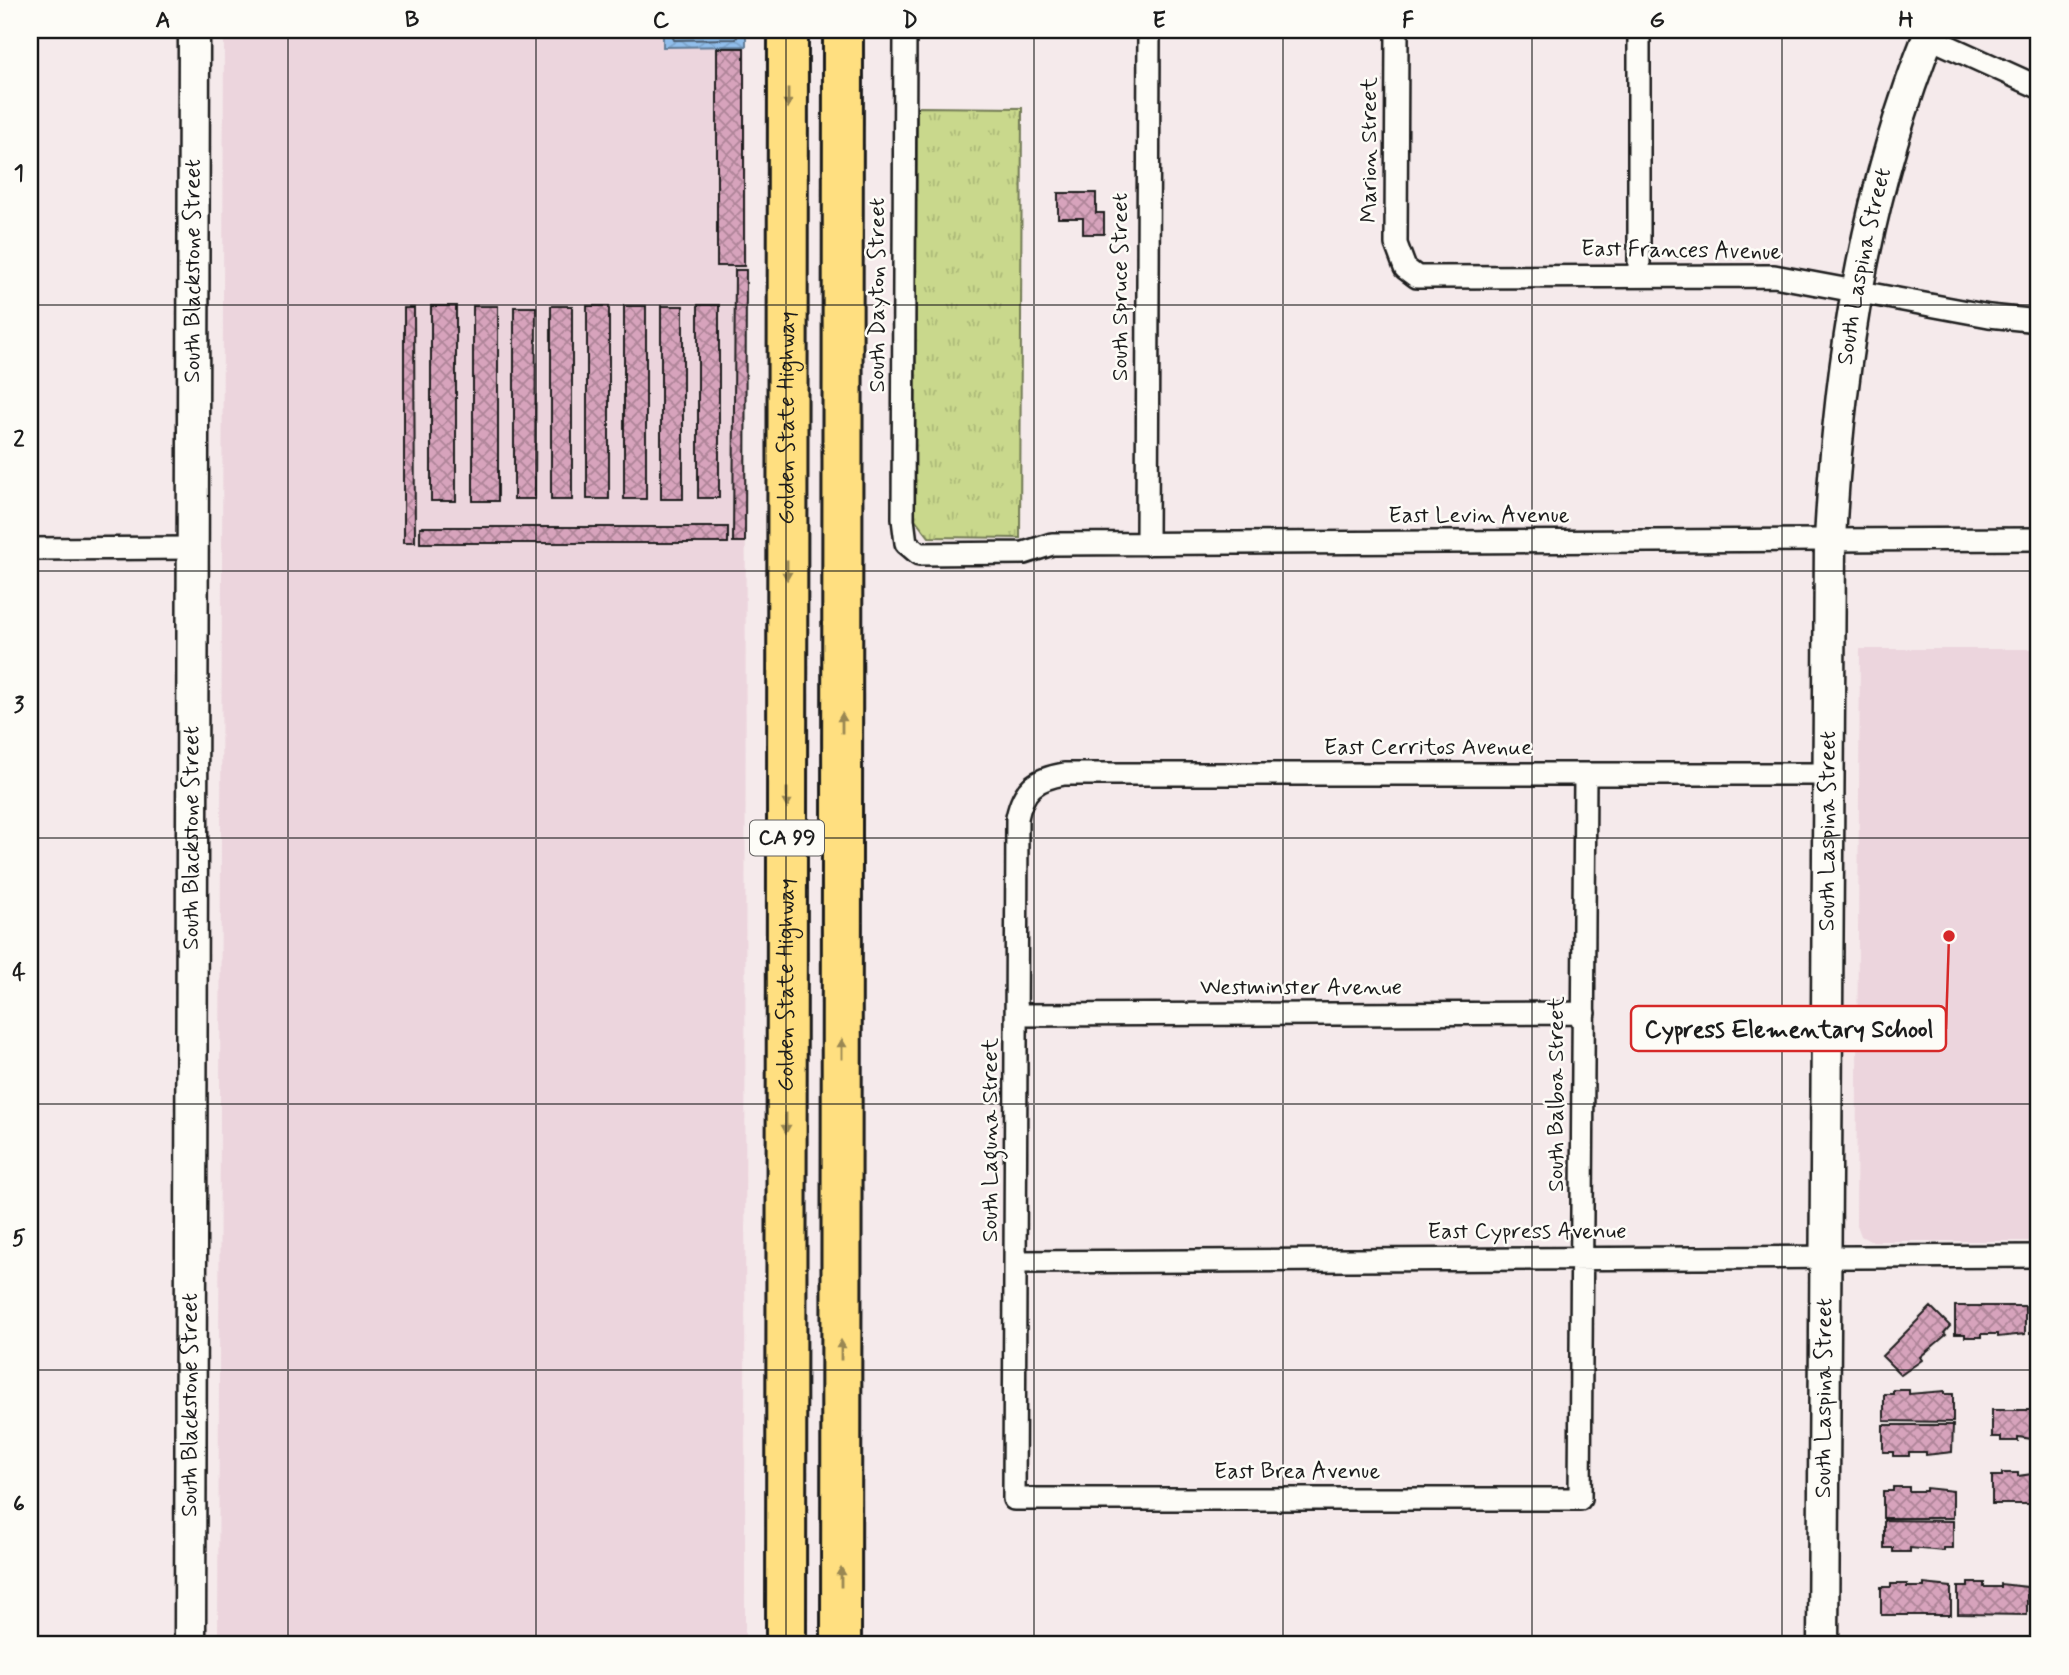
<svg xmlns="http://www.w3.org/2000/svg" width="2069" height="1675" font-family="Mynerve,sans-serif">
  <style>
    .built { fill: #ecd5dd }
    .grass { fill: url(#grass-tufts); stroke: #727a54; stroke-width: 2 }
    .water { fill: url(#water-waves); stroke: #627d98; stroke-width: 2 }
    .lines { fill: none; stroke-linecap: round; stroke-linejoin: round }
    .shore { stroke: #4b5d6f; stroke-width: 2 }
    .building { fill: url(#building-cross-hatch); stroke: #1c1c1c; stroke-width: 2 }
    .street-casing { stroke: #1c1c1c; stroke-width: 26 }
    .secondary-casing { stroke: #1c1c1c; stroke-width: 35 }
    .highway-casing { stroke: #1c1c1c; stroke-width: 44 }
    .street { stroke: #fdfcf7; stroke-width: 21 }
    .secondary { stroke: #fdfcf7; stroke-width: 30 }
    .highway { stroke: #ffdf80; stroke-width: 38 }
    .oneway { fill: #998753 }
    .grid { fill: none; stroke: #1c1c1c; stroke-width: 2; stroke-opacity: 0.55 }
    .labels { text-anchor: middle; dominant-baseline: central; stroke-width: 5; stroke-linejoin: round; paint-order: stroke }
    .shield { fill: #fdfcf7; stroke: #605f5e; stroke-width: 2 }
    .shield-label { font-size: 21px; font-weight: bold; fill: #1c1c1c }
    .street-label { font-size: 23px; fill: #1c1c1c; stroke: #fdfcf7 }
    .leader { fill: none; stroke: #d62828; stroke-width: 2.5 }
    .callout-dot { fill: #d62828; stroke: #fdfcf7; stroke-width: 2.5 }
    .callout { fill: #fdfcf7; stroke: #d62828; stroke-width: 2.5 }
    .callout-label { font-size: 24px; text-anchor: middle; font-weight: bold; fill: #1c1c1c }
    .neatline { fill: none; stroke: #1c1c1c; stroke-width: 2.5 }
    .grid-label { font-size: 23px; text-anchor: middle; font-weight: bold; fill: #1c1c1c }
  </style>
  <defs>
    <pattern id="grass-tufts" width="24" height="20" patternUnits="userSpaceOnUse" patternTransform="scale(1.75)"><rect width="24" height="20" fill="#c9d88c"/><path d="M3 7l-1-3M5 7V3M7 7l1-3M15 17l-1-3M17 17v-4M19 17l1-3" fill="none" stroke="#acb978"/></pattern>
    <pattern id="water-waves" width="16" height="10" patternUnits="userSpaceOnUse" patternTransform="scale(1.75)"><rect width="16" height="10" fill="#91beeb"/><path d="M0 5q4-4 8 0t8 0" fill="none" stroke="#7ca3c9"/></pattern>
    <pattern id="building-cross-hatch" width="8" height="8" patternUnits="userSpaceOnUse" patternTransform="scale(1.75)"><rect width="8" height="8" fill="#d7a3bc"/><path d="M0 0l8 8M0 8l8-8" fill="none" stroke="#ae8498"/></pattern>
  </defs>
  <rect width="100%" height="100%" fill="#f5eaeb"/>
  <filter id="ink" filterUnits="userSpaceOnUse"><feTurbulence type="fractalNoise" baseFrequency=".0143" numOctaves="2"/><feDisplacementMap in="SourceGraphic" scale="14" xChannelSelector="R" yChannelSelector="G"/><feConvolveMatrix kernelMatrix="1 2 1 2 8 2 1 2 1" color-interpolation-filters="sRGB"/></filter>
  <g filter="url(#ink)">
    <path class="built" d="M224,30H663L664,47L746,46L745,1645H218Z
      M1860,649H2039V1241H1870L1861,1236L1856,1222Z"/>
    <path class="grass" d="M917,107L1022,108L1020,538L929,537L915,519Z"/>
    <path class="water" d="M663,30H746V46L663,47Z
      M1860,1641H2039V1645H1860Z
      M1793,1642V1645H1198Z"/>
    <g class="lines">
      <path class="shore" d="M670,30L674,40L736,39L740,30"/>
    </g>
    <path class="building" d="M717,48H744V266H717Z
      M1058,193H1096V213H1104V234H1083V218H1058Z
      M735,270H746L745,542H733Z
      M698,305H719V498H698Z
      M431,306H456V501H431Z
      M473,306H498V501H473Z
      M551,306H572V500H551Z
      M587,306H609V499H587Z
      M624,306H646V499H624Z
      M661,306H683V499H661Z
      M514,307H536L535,499H514Z
      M404,308H414L415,542H404Z
      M420,527H728V543H420Z
      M1955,1306H2025V1334L1998,1337V1334H1981V1337H1965V1334H1955Z
      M2031,1306H2039V1333H2030Z
      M1931,1307L1950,1326L1944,1333L1946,1335L1920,1357L1922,1360L1901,1375L1882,1356Z
      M1893,1390H1909V1394L1944,1391V1394H1953V1422L1884,1421V1394H1893Z
      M1992,1410H2039V1440L2018,1437V1441H2001V1437H1992Z
      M1883,1425H1953L1952,1452L1926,1455V1452H1909V1456H1893V1452H1883Z
      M2002,1473H2018V1476L2039,1473V1504H1992V1476H2002Z
      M1893,1487H1909V1491H1926V1488L1953,1491V1518H1883V1491H1893Z
      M1884,1520L1953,1521V1548H1944V1551L1910,1548V1552H1893V1548H1884Z
      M1968,1583H1984V1587H2001V1584L2027,1587V1615L1958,1614V1587H1968Z
      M1891,1584H1907V1587H1924V1584L1951,1587V1615H1881V1587H1891Z
      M2034,1587H2039V1615H2034Z"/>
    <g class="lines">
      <g class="street-casing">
        <path id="street" d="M905,30L903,519L906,543L919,554L1024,553L1052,544L2039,539
          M1397,30L1396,244L1405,268L1417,277L1774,276L1989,316L2039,321
          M1928,37L2036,86
          M1639,274V30
          M1147,544L1149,30
          M30,549L192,548
          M1585,774L1580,1499H1014L1017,818C1023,789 1035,779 1064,774H1829
          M1018,1015L1584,1013
          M1016,1262L2039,1256"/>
      </g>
      <g class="secondary-casing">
        <g id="secondary">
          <path id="s1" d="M190,1645L194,30"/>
          <path id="s2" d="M1823,1645L1830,540C1839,364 1865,194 1931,30"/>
        </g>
      </g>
      <g class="highway-casing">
        <g id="highway">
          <path id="s3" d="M786,1645L788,30"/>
          <path d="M841,1645L843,30"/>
        </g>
      </g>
      <use href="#street" class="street"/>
      <use href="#secondary" class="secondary"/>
      <use href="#highway" class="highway"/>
    </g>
    <defs><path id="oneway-solid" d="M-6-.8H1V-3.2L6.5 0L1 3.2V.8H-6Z" transform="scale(1.75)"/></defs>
    <g class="oneway">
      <use href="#oneway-solid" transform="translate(788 98) rotate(90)"/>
      <use href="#oneway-solid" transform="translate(787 570) rotate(90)"/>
      <use href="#oneway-solid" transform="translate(842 723) rotate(-90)"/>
      <use href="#oneway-solid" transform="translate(787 798) rotate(90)"/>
      <use href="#oneway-solid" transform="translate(842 1049) rotate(-90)"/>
      <use href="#oneway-solid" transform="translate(786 1123) rotate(90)"/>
      <use href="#oneway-solid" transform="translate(841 1350) rotate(-90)"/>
      <use href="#oneway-solid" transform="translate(841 1577) rotate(-90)"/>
    </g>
  </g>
  <path class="grid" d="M288,30V1645M536,30V1645M786,30V1645M1034,30V1645M1283,30V1645M1532,30V1645M1782,30V1645M30,305H2039M30,571H2039M30,838H2039M30,1104H2039M30,1370H2039"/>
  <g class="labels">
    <rect class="shield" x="750" y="820.5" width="74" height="35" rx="5"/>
    <g class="shield-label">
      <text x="787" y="838">CA 99</text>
    </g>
    <g class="street-label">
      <text transform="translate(1370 150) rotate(-90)">Marion Street</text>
      <text transform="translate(1681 251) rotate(1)">East Frances Avenue</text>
      <text stroke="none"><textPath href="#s2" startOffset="1381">South Laspina Street</textPath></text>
      <text stroke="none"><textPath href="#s1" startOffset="1374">South Blackstone Street</textPath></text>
      <text transform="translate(1121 287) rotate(-90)">South Spruce Street</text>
      <text transform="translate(878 295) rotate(-90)">South Dayton Street</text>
      <text stroke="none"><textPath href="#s3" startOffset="1227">Golden State Highway</textPath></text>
      <text x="1479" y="516">East Levin Avenue</text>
      <text x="1428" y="748">East Cerritos Avenue</text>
      <text stroke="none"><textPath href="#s2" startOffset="814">South Laspina Street</textPath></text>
      <text stroke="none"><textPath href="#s1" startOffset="807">South Blackstone Street</textPath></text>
      <text stroke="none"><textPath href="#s3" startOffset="660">Golden State Highway</textPath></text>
      <text x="1301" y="988">Westminster Avenue</text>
      <text transform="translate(1557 1094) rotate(-90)">South Balboa Street</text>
      <text transform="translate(991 1140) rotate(-90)">South Laguna Street</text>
      <text x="1527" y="1232">East Cypress Avenue</text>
      <text stroke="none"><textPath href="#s2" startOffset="247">South Laspina Street</textPath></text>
      <text stroke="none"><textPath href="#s1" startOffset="240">South Blackstone Street</textPath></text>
      <text x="1297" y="1472">East Brea Avenue</text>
    </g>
  </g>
  <path class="leader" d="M1949 936L1946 1029"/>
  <circle class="callout-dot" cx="1949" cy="936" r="7"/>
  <rect class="callout" x="1631" y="1006" width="315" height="45" rx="7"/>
  <g class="callout-label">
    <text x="1789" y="1037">Cypress Elementary School</text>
  </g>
  <rect width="2069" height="1675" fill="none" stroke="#fdfcf7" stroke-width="77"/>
  <rect x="38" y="38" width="1992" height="1598" class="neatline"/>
  <g class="grid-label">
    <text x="163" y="27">A</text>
    <text x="412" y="27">B</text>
    <text x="661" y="27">C</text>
    <text x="910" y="27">D</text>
    <text x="1159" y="27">E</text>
    <text x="1408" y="27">F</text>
    <text x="1657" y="27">G</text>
    <text x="1906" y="27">H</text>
    <text x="19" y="180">1</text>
    <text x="19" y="446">2</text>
    <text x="19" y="712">3</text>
    <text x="19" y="979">4</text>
    <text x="19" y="1245">5</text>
    <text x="19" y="1511">6</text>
  </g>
</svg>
